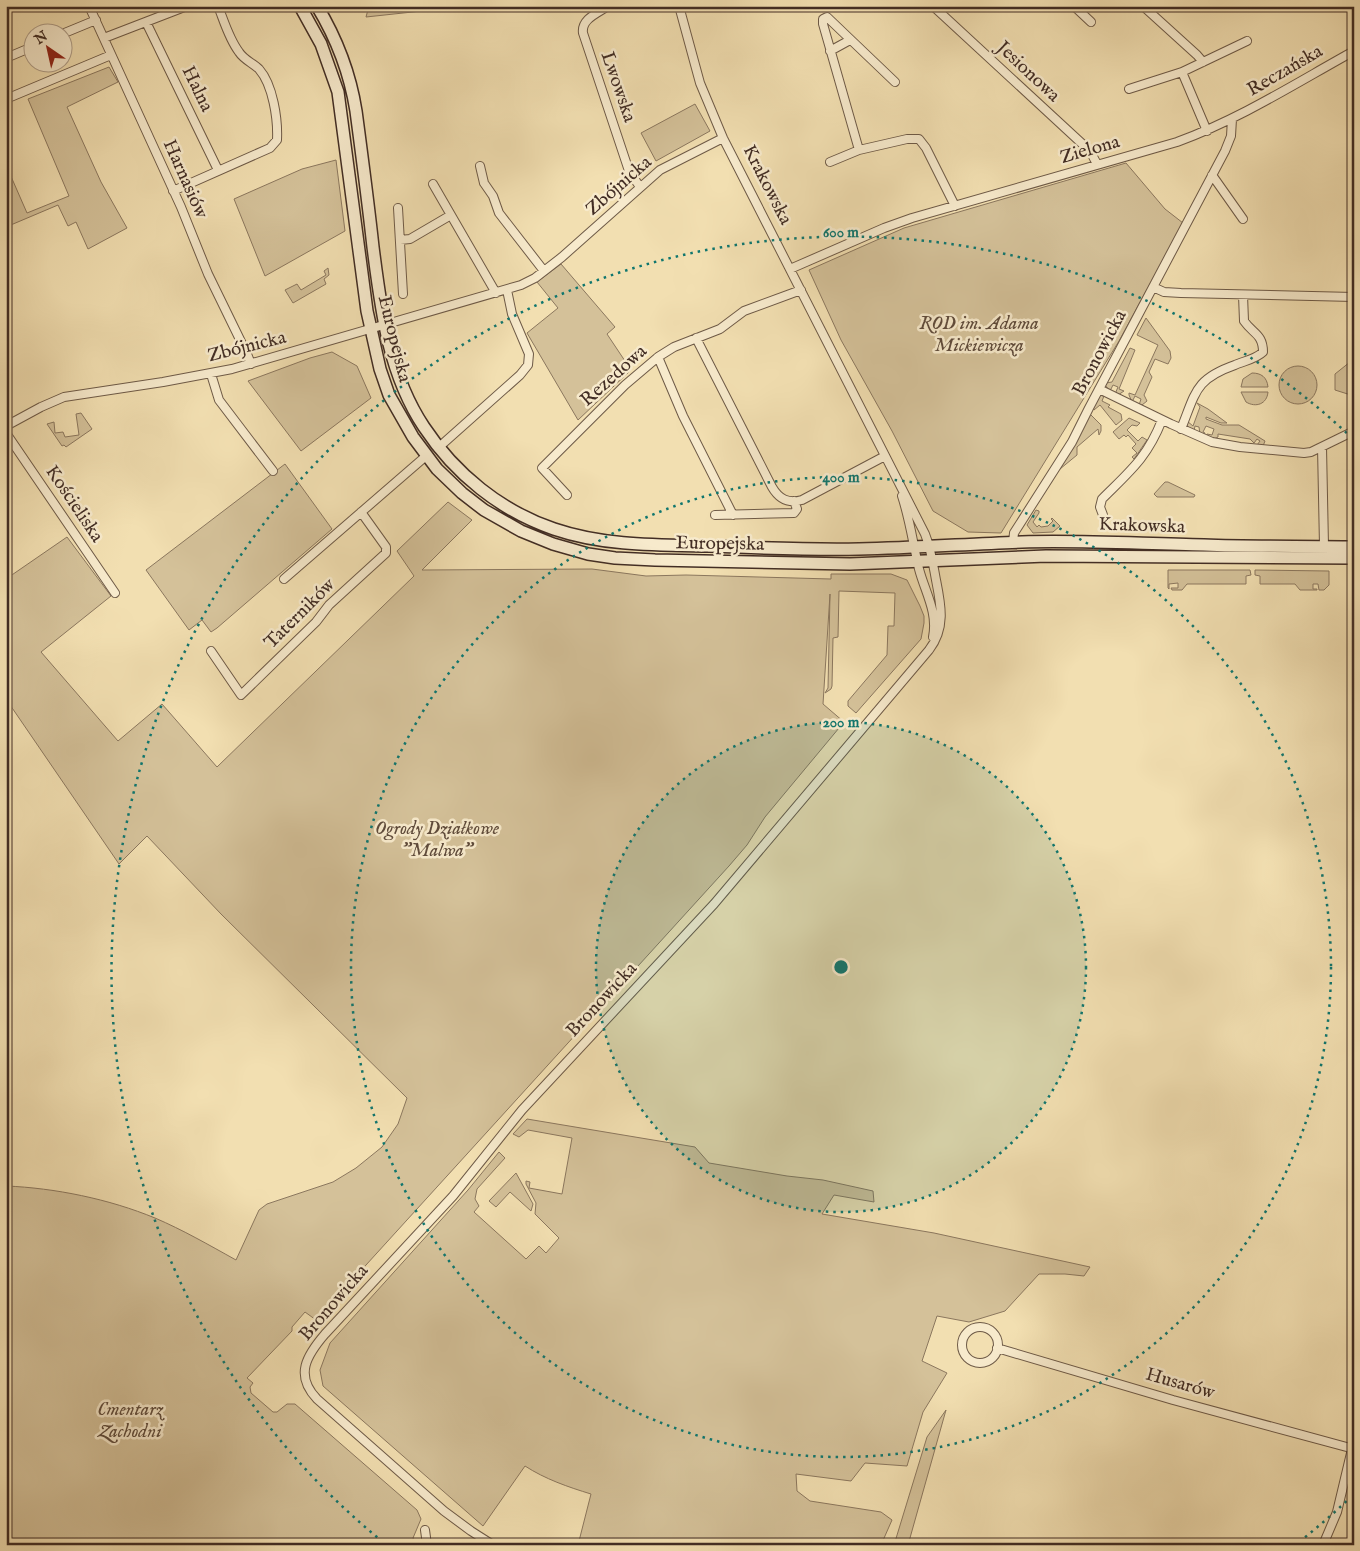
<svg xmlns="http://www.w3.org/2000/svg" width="1360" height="1551" font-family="'IM FELL English',serif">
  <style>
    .green { fill: #d4c199; stroke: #8b775e }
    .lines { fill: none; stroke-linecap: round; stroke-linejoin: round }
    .street-casing { stroke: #6e5a47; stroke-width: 10 }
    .secondary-casing { stroke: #422d24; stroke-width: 14 }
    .street { stroke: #f7eacc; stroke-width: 8 }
    .secondary { stroke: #f7eacc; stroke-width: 11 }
    .ring { fill: none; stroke: #0f766e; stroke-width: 2.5; stroke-dasharray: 2.5 5 }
    .labels { text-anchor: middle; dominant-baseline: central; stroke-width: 5; stroke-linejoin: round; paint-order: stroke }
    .street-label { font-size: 19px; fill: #422d24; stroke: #f7eacc }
    .park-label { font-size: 19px; font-style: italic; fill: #5f4b3b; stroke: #f7eacc }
    .centre { fill: #0f766e; stroke: #f7eacc; stroke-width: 2.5 }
    .ring-label { font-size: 15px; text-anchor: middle; font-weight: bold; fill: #0f766e; stroke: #f7eacc; stroke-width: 5; stroke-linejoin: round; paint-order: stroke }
  </style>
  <rect width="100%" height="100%" fill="#f2dfb1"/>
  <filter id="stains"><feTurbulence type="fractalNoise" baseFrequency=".004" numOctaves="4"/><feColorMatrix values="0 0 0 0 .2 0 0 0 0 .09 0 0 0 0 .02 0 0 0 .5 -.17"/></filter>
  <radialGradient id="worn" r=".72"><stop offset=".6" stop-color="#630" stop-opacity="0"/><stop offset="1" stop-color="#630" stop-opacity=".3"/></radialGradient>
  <path class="green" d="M369,6H431V10L366,17Z
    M109,67L118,82L67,107L101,182L127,228L88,249L76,222L68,226L58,205L6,227V165L27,213L69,196L28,99Z
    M695,104L710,131L656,161L641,133Z
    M336,160L345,231L265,276L234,199L302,169Z
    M1126,163L1165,209L1183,223L1119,341L1001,533L968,532L933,511L892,431L841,340L809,270L904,228Z
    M561,264L615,327L607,334L631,370L578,420L527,333L558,308L537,282Z
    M328,268L329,275L324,279L326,284L293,303L285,290L297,284L301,290L326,275L324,271Z
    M1146,318L1170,351L1171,358L1168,364L1155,359L1149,372L1152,377L1144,395L1147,401L1142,405H1139L1141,399L1135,396L1132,402L1129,395V393L1135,395L1158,345L1137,335Z
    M1130,348L1135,350L1119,389L1124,391L1118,395L1115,394L1118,387L1113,385L1110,391L1105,385L1106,383L1112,382Z
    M332,352L357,366L371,398L301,451L248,381L310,358Z
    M1350,362H1354V396L1335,390V374Z
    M1279 385a19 19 0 1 1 38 0a19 19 0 1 1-38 0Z
    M1252,373C1261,373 1267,377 1268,387H1241L1243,379Z
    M1241,392H1268C1267,404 1256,408 1246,402Z
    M1099,395L1104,396L1102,401L1110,405L1108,407L1121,414L1122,420L1116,425L1100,405L1094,410C1092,404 1096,400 1099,395Z
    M1197,403L1208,409L1227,423H1221L1206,417V419L1222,425H1239L1265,441L1263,446L1257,445L1260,441L1257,439L1254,443L1250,439L1218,434V437L1214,439L1207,436V434L1212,435L1214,429L1206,426L1203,432L1205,433L1204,435L1200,434L1199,427L1195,426L1194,431L1187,426V421L1193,426L1200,407Z
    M81,413L92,429L66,447L64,445L62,446L47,424L54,422L55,433L63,432L65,437L79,435L76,414Z
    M1089,413L1101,425V431L1099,435L1098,429L1077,447V455L1060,469Z
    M1129,418L1140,423L1137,426L1132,425L1127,430L1138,441L1142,437L1147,440L1134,459L1132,457L1137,453L1132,448L1136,444L1128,435L1126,437L1124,435L1119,439L1113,432Z
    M285,464L332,529L217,628L211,632L202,620L189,630L146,570Z
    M1165,482H1168L1195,495L1194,497H1157L1154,494Z
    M448,502L472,520L422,570L592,569L646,576L686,575L831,579V574H891L907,580L920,606L924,616V623L921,639L856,713L848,706V701L887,655L888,626H894L895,593L839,591L838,637L833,638L832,686L831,689L825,693L828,688L830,594L823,704L844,722L765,817L747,845L729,866L316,1320L305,1312L292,1327V1331L247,1378L253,1383L250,1387L251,1393L273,1412H277L287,1404H295L417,1510L421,1519L413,1538L415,1545H6V1186C55,1188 109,1199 155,1218C183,1230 209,1245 236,1260L259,1210L267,1204L333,1182L356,1168L382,1147L398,1124L407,1098L221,914L147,836L119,864L6,699V579L67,537L111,596L41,652L118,741L162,704L217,767L414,576L397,551Z
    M1036,510L1039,511V513L1033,522L1037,527L1039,525L1041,527L1048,526L1053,521L1051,519L1052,518L1060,526L1053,532L1033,533L1027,525Z
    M1168,570H1250L1251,575L1246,576V584H1187L1182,590H1172L1171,588H1178V583L1169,584V589L1168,588Z
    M1255,570L1329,571V585L1324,590H1319L1318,584H1313V589H1317V590H1300L1295,584H1260V576L1255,575Z
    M527,1119L695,1147L709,1163L787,1176L823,1180L873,1191L874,1202L834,1195L822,1214L934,1233L1090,1267L1084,1276L1065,1274H1039L1005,1311L969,1322L937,1316L922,1361L947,1373L923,1412L907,1466L865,1463L851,1481L796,1474L797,1491L810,1501L881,1512L892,1520L881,1545H578L591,1494C568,1487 545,1479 525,1466L483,1526L323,1386L320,1370L330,1343L468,1190L499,1152L505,1158L477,1189L475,1199L479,1206L474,1212L526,1259L539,1246L546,1253L559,1238L535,1214L536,1203L526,1184V1181L530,1182L529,1188L562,1194L572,1138L528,1130L519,1137L513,1134Z
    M516,1173L533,1204L531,1211L510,1192L496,1207L489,1201Z
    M946,1410L908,1545H894L927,1437Z"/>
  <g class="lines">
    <g class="street-casing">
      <path id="street" d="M89,6L181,207L208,274L247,354L251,364
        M608,6C598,13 581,19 583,33L629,171L640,187
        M933,6L1090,151L1097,164
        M1074,6L1091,22
        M1143,6L1197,55L1203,62
        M146,22L218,170
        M62,34L96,20
        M104,38L187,6
        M830,51L850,40
        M6,58L32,47
        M1182,72L1207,131
        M1129,89L1182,72L1247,41
        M6,99L111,55
        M859,150L823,24V19L827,17L895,82
        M830,162L859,150L907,139H919L926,148L955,206
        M480,166L484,183L493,196L499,213L544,271
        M1212,175L1243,219
        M433,184L496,293
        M173,191L270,148L277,140C278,119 273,85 259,69C253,63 244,60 239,52C229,39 224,21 218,6
        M398,208L403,294
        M400,240L410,239L451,215
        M790,269L884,228L912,218L1177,142C1240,119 1296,83 1354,51
        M1153,287L1164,292L1181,293L1354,297
        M696,338L772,487C779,499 788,504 802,500L885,456
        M658,357L683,416L733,515
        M211,374L219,400L273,471
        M1099,389L1171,424L1212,442L1240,447L1304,453L1311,452L1354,431
        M6,426L41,407L64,397L163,382L232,369L521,285L535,278L562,257L660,170L723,138
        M1181,429C1196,392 1195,379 1235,365C1244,361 1256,359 1263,352C1263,334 1253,334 1244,321L1243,295
        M6,433L115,593
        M1322,447L1324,546
        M438,448L520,375L528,365L529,354L512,314L507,290
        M567,495L542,468L625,385L658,357L674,347L720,329L744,311L801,290
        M902,496C910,520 913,544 919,569C925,592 938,612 933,637
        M715,515L794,513L797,509L794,501
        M1103,515L1100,507L1102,499C1130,471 1147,458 1162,420
        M1013,542L1014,533L1072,442L1089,408L1225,151L1231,136L1232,119
        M284,579L426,456
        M211,651L241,695L316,622L329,605L386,553V547L361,512
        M962 1345a18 18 0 1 1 36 0a18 18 0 1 1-36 0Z
        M997,1348L1173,1400L1354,1449
        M425,1530L427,1545
        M493,1545L471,1531L444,1511L317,1399C294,1375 307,1355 325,1334L453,1196L522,1110L714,904L929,650C946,628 941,605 936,580C933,564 931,549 925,534L723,138L700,83L679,6
        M1323,1545L1337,1512L1352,1449"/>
    </g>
    <g class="secondary-casing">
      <path id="secondary" d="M300,6L321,44L338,92L367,311L380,369L389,395L413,437L437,469L462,493L484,510L521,531L553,544L588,554L615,558L655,560L850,564L1046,556L1354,558
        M317,6C337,39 350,73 356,111C362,156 368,201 373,247C381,309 388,373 424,427C455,474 501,511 554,529C604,546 657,545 709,546C759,548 809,550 859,549C913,548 967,544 1022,542C1082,540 1143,544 1204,545C1254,547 1304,546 1354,547"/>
    </g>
    <use href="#street" class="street"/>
    <use href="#secondary" class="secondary"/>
  </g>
  <circle cx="841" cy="967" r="245" fill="#0f766e" fill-opacity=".12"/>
  <g class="ring">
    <circle cx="841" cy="967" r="245"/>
    <circle cx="841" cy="967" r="490"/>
    <path d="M1352 1496A735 735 0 0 1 1299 1542M383 1542A735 735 0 1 1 1352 438"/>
  </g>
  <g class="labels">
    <g class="street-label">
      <text transform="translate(1285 71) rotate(-30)">Reczańska</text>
      <text transform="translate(1028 72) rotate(43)">Jesionowa</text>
      <text transform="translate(618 87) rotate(71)">Lwowska</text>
      <text transform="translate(197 89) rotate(64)">Halna</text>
      <text transform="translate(1090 150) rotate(-16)">Zielona</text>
      <text transform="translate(185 179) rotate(66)">Harnasiów</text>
      <text transform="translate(767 185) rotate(63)">Krakowska</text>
      <text transform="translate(619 186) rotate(-41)">Zbójnicka</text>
      <text transform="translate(394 339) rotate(76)">Europejska</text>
      <text transform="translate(247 347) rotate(-14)">Zbójnicka</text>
      <text transform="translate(1100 353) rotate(-62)">Bronowicka</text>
      <text transform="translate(614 376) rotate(-42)">Rezedowa</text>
      <text transform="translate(74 504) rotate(56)">Kościeliska</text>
      <text transform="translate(1142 526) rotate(2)">Krakowska</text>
      <text transform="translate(720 544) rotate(1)">Europejska</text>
      <text transform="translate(300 614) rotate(-45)">Taterników</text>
      <text transform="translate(602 1000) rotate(-47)">Bronowicka</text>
      <text transform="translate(334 1303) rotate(-49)">Bronowicka</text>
      <text transform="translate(1180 1384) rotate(16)">Husarów</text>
    </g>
    <g class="park-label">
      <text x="979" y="324">ROD im. Adama<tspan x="979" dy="22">Mickiewicza</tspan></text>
      <text x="437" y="829">Ogrody Działkowe<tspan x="437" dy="22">"Malwa"</tspan></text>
      <text x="130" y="1410">Cmentarz<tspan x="130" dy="22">Zachodni</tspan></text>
    </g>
  </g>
  <circle cx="841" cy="967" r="8" class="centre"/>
  <g class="ring-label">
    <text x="841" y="237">600 m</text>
    <text x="841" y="482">400 m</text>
    <text x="841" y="727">200 m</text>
  </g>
  <rect width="1360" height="1551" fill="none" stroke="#f2dfb1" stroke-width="25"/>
  <rect x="8" y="8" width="1345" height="1536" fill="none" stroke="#422d24" stroke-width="2.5"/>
  <rect x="12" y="12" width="1335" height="1526" fill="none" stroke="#422d24"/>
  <g transform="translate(48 48) rotate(326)"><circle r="24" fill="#f7eacc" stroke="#af9e89"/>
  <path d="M0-4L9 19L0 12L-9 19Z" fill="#8f2418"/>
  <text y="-8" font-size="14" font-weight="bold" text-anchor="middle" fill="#422d24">N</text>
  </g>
  <rect width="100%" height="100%" filter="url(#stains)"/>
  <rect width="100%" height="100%" fill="url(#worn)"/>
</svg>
